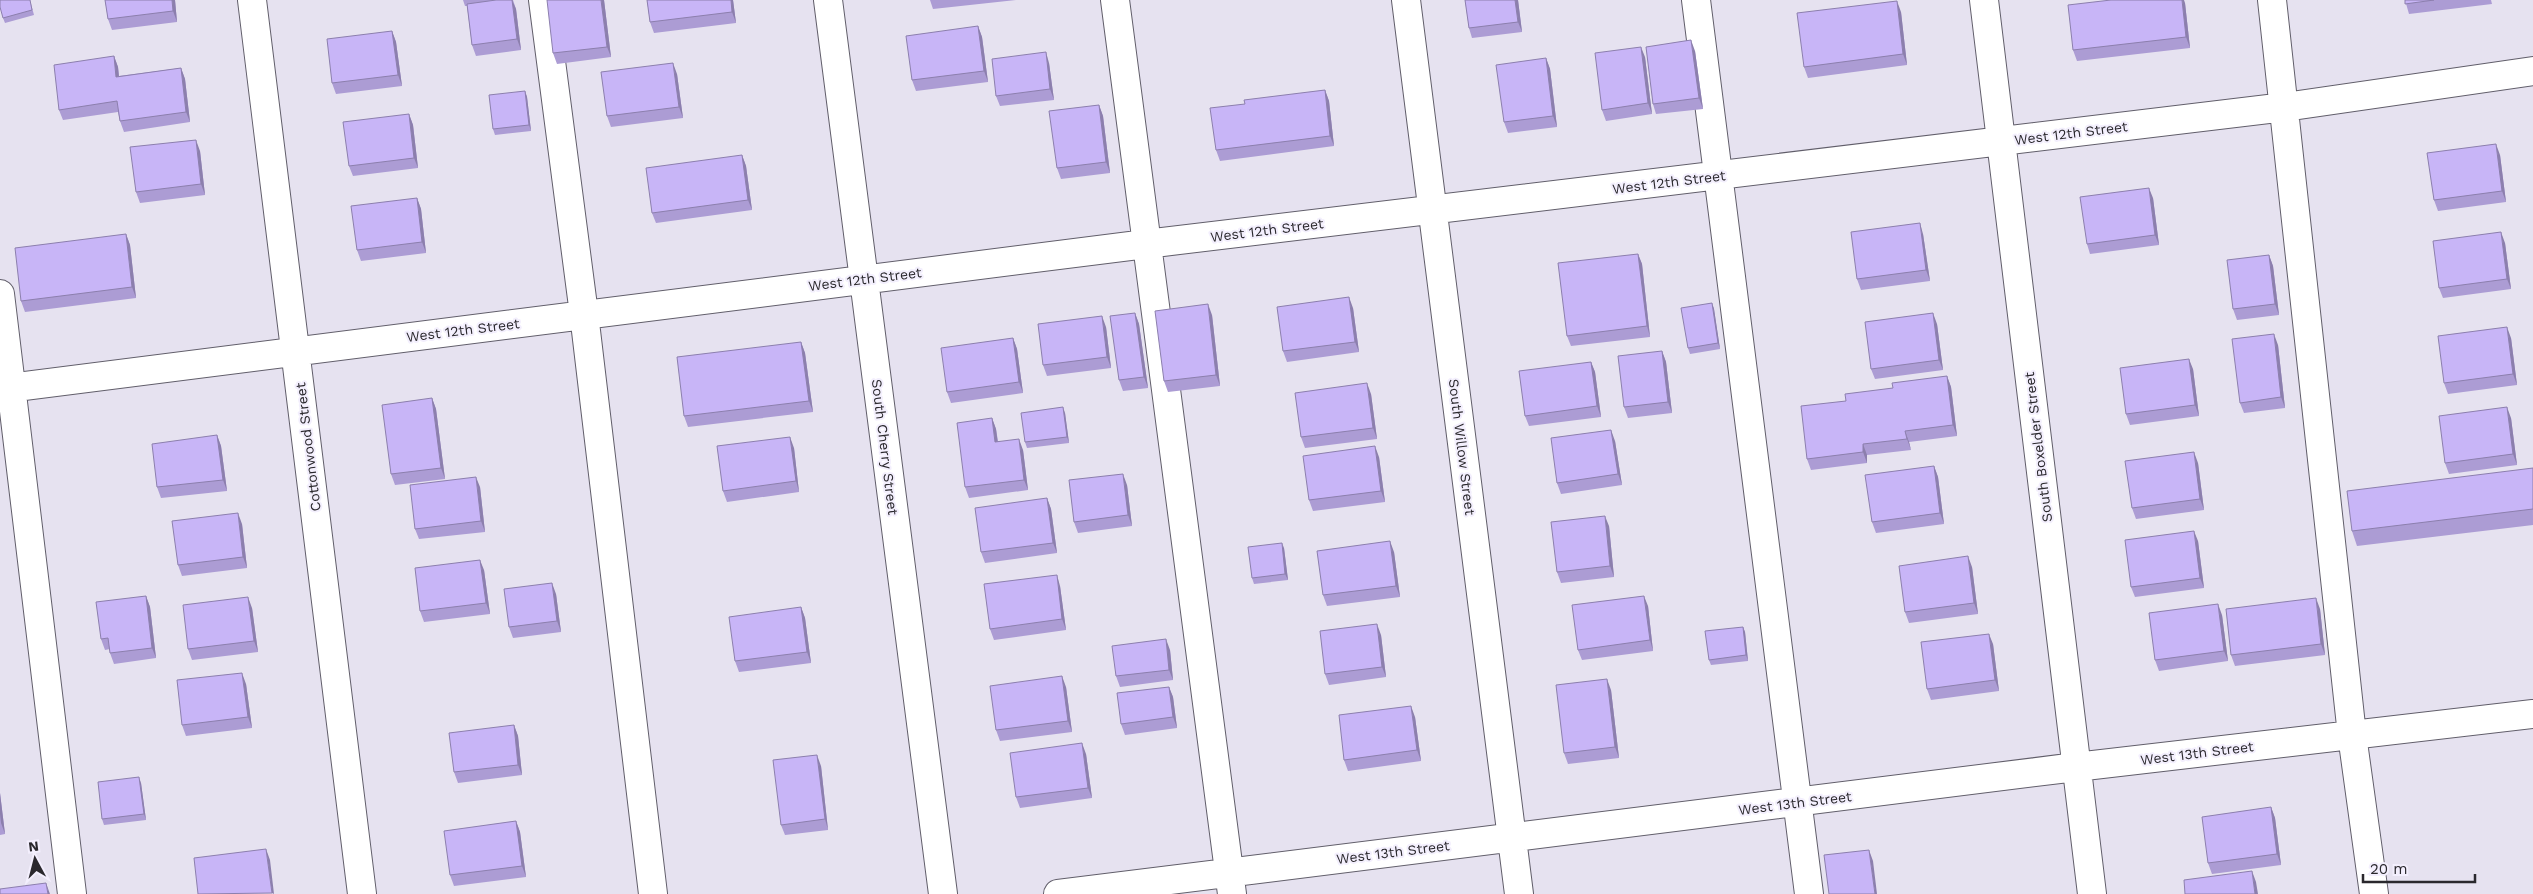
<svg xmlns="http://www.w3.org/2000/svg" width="2533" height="894" font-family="'Work Sans',sans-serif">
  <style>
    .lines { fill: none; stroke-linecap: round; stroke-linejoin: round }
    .minor-casing { stroke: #615e6a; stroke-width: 30 }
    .minor { stroke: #fff; stroke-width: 28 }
    .wall { fill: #ac9cd4 }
    .shaded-wall { fill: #8c7fad }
    .building { fill: #c8b5f7; stroke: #8c7fad }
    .labels { text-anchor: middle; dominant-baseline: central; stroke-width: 4; stroke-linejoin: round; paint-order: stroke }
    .street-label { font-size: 14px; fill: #2a282d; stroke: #f3effd }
  </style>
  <rect width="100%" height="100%" fill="#e6e2f0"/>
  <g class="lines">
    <g class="minor-casing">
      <path id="minor" d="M252,0L362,894
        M543,0L584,314L653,894
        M828,0L943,894
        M1115,0L1232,894
        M1406,0L1519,894
        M1696,0L1809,894
        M1984,0L2092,894
        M2272,0L2352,735L2374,894
        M0,294L72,894
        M0,389L1146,244L2285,107L2533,71
        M1058,894L2076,767L2533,714"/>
    </g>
    <use href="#minor" class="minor"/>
  </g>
  <path class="wall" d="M30,0L34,15L5,23L3,18Z
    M105,0H175L177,22L112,30L108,19Z
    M463,0H513L516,9L521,50L476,56L472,45L467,6H465Z
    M604,0L611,57L557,64L553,53Z
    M647,0H733L736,23L654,33L650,22Z
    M930,0H1016L933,9Z
    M1465,0H1518L1522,32L1472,38L1469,28Z
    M2405,0H2491L2492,4L2409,14Z
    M2185,3L2190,48L2077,61L2073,50Z
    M1901,12L1907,65L1808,78L1804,67Z
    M978,26L982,37L988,82L916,91L912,80Z
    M392,31L396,42L402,86L336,94L332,83Z
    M1695,51L1703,109L1656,114L1653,104Z
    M114,56L118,67L119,76L181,68L185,79L190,122L124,132L120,121L118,112L63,120L59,110Z
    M1645,57L1652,114L1606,121L1602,110Z
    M1546,58L1550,69L1557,127L1508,133L1504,122Z
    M1049,63L1054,100L1000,106L996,96Z
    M677,74L683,118L611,127L607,116Z
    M1325,90L1329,101L1334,146L1220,161L1216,150L1245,104Z
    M525,91L527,97L531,131L495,135L493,129Z
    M1099,105L1103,116L1110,173L1061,179L1057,168Z
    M409,114L413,125L418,168L353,176L349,166Z
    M200,151L205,195L140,203L136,192Z
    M742,155L746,166L752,210L656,223L652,213Z
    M2500,155L2506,202L2438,211L2434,200Z
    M417,198L421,209L426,253L361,261L357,250Z
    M2153,198L2159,245L2090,254L2087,244Z
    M126,234L130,245L136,298L25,312L21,301Z
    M1923,234L1930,281L1861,290L1857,279Z
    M2505,243L2511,289L2443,298L2439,288Z
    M1638,254L1642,264L1650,337L1571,346L1567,336Z
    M2269,255L2273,266L2279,315L2237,320L2233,309Z
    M1712,303L1714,309L1720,349L1690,354L1688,348Z
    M1353,308L1359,352L1287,362L1283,351Z
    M1135,313L1139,324L1148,388L1123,391L1119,380Z
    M1212,315L1220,386L1168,392L1164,381Z
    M1937,324L1943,370L1875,379L1871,369Z
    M1106,327L1111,368L1047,376L1043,365Z
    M1013,338L1017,349L1023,393L951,403L947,392Z
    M2511,338L2517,385L2448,394L2444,383Z
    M801,342L805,353L813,412L688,427L684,416Z
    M2278,345L2285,408L2244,413L2240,403Z
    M1662,351L1666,362L1672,413L1628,418L1624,407Z
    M1591,362L1595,372L1601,417L1529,426L1525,416Z
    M2193,369L2199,416L2130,425L2126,414Z
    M1947,376L1951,387L1957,436L1909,442L1911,450L1867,455V463L1811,470L1807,459L1846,401L1893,388Z
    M1371,394L1377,439L1305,448L1301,437Z
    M432,398L436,409L445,479L395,485L391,474Z
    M1065,413L1069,443L1027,448L1025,442Z
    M992,418L996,429L998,441L1023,450L1028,490L969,498L965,487Z
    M2511,418L2517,465L2449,474L2445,463Z
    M217,435L221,446L227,491L161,498L157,487Z
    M1615,441L1622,485L1561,494L1557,483Z
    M794,448L799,492L727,502L723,491Z
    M1379,457L1385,502L1313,511L1309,500Z
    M2198,463L2204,510L2136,519L2132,508Z
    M1934,466L1938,477L1944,524L1876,533L1872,522Z
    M2533,468V525L2357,546L2352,531Z
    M1127,485L1132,526L1078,533L1074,522Z
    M480,487L485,532L419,539L415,529Z
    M1047,498L1051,509L1057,553L985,563L981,552Z
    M242,524L247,568L182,576L178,565Z
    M1609,526L1614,577L1561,583L1557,572Z
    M2198,541L2204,588L2135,597L2131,587Z
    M1284,548L1288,580L1254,584L1252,578Z
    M1394,552L1400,597L1327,606L1323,595Z
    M1972,567L1978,614L1909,623L1905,612Z
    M484,570L490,614L424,622L420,611Z
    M1060,586L1066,630L994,640L990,629Z
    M556,594L561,632L513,638L509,627Z
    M146,596L150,607L156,658L114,664L110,653V649L105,650L101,639Z
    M1648,606L1653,651L1582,660L1578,650Z
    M801,607L805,618L811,663L739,672L735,661Z
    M252,608L258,652L192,660L188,649Z
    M2320,609L2325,655L2235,666L2231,655Z
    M2222,615L2228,661L2159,671L2155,660Z
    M1743,627L1745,632L1748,661L1711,665L1709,660Z
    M1381,635L1386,677L1329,685L1325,674Z
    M1993,644L1999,691L1931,700L1927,689Z
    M1170,650L1173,680L1120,687L1116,676Z
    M246,684L252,728L186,736L182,725Z
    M1066,687L1072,732L1000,741L996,730Z
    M1169,687L1173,697L1177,728L1125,735L1121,724Z
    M1611,690L1619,758L1568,764L1564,753Z
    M1415,717L1421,761L1348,771L1344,760Z
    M514,725L518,736L522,775L458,783L454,772Z
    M1086,754L1092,798L1020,808L1016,797Z
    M821,766L828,830L785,835L781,825Z
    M141,783L146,820L104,825L102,819Z
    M0,793L5,834L0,835Z
    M2271,807L2275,818L2281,865L2212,874L2208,863Z
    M516,821L520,832L526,877L454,886L450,875Z"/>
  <path class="shaded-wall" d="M172,0H175L177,22L173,11Z
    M512,0L516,9L521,50L517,39Z
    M601,0H604L611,57L607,47Z
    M731,0H733L736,23L732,12Z
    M1515,0H1518L1522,32L1518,22Z
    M2182,0H2184L2185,3L2190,48L2186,37Z
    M1897,1L1901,12L1907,65L1903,54Z
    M978,26L982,37L988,82L984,71Z
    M392,31L396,42L402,86L398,75Z
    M1691,40L1695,51L1703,109L1699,98Z
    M1641,47L1645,57L1652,114L1648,103Z
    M1046,52L1049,63L1054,100L1050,89Z
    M114,56L118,67L120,88L116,77Z
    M1546,58L1550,69L1557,127L1553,116Z
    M673,63L677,74L683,118L679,107Z
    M181,68L185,79L190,122L186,112Z
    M1325,90L1329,101L1334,146L1330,136Z
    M525,91L527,97L531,131L529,125Z
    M1099,105L1103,116L1110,173L1106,162Z
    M409,114L413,125L418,168L414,158Z
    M196,140L200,151L205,195L201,184Z
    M2496,144L2500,155L2506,202L2502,191Z
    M742,155L746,166L752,210L748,200Z
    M2149,188L2153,198L2159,245L2155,235Z
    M417,198L421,209L426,253L422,242Z
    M1920,223L1923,234L1930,281L1926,270Z
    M2501,232L2505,243L2511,289L2507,279Z
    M126,234L130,245L136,298L132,287Z
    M1638,254L1642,264L1650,337L1647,326Z
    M2269,255L2273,266L2279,315L2275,304Z
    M1349,297L1353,308L1359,352L1355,342Z
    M1712,303L1714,309L1720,349L1718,343Z
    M1208,304L1212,315L1220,386L1216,375Z
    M1135,313L1139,324L1148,388L1144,377Z
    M1933,313L1937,324L1943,370L1939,360Z
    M1102,316L1106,327L1111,368L1107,357Z
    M2507,327L2511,338L2517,385L2513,374Z
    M2274,334L2278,345L2285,408L2281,397Z
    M1013,338L1017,349L1023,393L1019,382Z
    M801,342L805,353L813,412L809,401Z
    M1662,351L1666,362L1672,413L1668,402Z
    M2189,359L2193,369L2199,416L2195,405Z
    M1591,362L1595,372L1601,417L1597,406Z
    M1947,376L1951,387L1957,436L1953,425Z
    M1367,383L1371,394L1377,439L1373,428Z
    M432,398L436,409L445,479L441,468Z
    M1063,407L1065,413L1069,443L1067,437Z
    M2507,407L2511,418L2517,465L2513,454Z
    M992,418L996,429L999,453L995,442Z
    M1611,430L1615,441L1622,485L1618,474Z
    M1905,431L1909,442L1911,450L1907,439Z
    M217,435L221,446L227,491L223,480Z
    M790,437L794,448L799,492L796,481Z
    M1019,439L1023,450L1028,490L1024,480Z
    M1863,444L1867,455V463L1863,452Z
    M1375,446L1379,457L1385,502L1381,491Z
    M2194,452L2198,463L2204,510L2200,499Z
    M1934,466L1938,477L1944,524L1940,513Z
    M1123,474L1127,485L1132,526L1128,515Z
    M476,477L480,487L485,532L481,521Z
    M1047,498L1051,509L1057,553L1053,543Z
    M238,513L242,524L247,568L243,557Z
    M1605,516L1609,526L1614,577L1610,566Z
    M2194,531L2198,541L2204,588L2200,578Z
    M1390,541L1394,552L1400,597L1396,586Z
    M1282,543L1284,548L1288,580L1285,574Z
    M1968,556L1972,567L1978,614L1974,603Z
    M480,560L484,570L490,614L486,603Z
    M1057,575L1060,586L1066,630L1062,619Z
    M552,583L556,594L561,632L557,621Z
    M146,596L150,607L156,658L152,648Z
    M1644,596L1648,606L1653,651L1650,640Z
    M248,597L252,608L258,652L254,641Z
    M2316,598L2320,609L2325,655L2321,644Z
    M2218,604L2222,615L2228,661L2224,651Z
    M801,607L805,618L811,663L807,652Z
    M1377,624L1381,635L1386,677L1382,667Z
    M1743,627L1745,632L1748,661L1746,655Z
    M1989,634L1993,644L1999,691L1995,680Z
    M1166,639L1170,650L1173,680L1169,670Z
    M242,673L246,684L252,728L248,717Z
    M1062,676L1066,687L1072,732L1068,721Z
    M1607,679L1611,690L1619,758L1615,747Z
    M1169,687L1173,697L1177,728L1173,717Z
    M1411,706L1415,717L1421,761L1417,750Z
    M514,725L518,736L522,775L518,765Z
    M1082,743L1086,754L1092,798L1088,788Z
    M817,755L821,766L828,830L825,819Z
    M139,777L141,783L146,820L144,814Z
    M0,793L5,834L1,823L0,814Z
    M2271,807L2275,818L2281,865L2277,854Z
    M516,821L520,832L526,877L522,866Z
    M266,849L270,860L274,894L272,893Z
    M1869,850L1873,861L1877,894H1875Z
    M2252,871L2256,882L2258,894H2255Z
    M46,883L50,894H48Z"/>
  <path class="building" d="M0,0H30L32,10L3,18L0,7Z
    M105,0H172L173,11L108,19Z
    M496,0H512L517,39L472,45L467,4Z
    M547,0H601L607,47L553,53Z
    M647,0H731L732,12L650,22Z
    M1465,0H1515L1518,22L1469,28Z
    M2111,0H2182L2186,37L2073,50L2068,5Z
    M2405,0H2434L2405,4Z
    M1897,1L1903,54L1804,67L1797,13Z
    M978,26L984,71L912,80L906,36Z
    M392,31L398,75L332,83L327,39Z
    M1691,40L1699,98L1653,104L1646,47Z
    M1641,47L1648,103L1602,110L1595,53Z
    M1046,52L1050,89L996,96L992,59Z
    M114,56L116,77L181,68L186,112L120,121L117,101L59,110L54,65Z
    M1546,58L1553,116L1504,122L1496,65Z
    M673,63L679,107L607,116L601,72Z
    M1325,90L1330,136L1216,150L1210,108L1245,104L1244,100Z
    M525,91L529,125L493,129L489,95Z
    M1099,105L1106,162L1057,168L1049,111Z
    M409,114L414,158L349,166L343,122Z
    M196,140L201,184L136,192L130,147Z
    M2496,144L2502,191L2434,200L2427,153Z
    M742,155L748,200L652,213L646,168Z
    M2149,188L2155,235L2087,244L2080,197Z
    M417,198L422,242L357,250L351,206Z
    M1920,223L1926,270L1857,279L1851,232Z
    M2501,232L2507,279L2439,288L2433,241Z
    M126,234L132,287L21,301L15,248Z
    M1638,254L1647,326L1567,336L1558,263Z
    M2269,255L2275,304L2233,309L2227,260Z
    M1349,297L1355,342L1283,351L1277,307Z
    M1712,303L1718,343L1688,348L1681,308Z
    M1208,304L1216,375L1164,381L1155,311Z
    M1135,313L1144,377L1119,380L1110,316Z
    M1933,313L1939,360L1871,369L1865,322Z
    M1102,316L1107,357L1043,365L1038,324Z
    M2507,327L2513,374L2444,383L2438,336Z
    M2274,334L2281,397L2240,403L2232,339Z
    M1013,338L1019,382L947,392L941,348Z
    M801,342L809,401L684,416L677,357Z
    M1662,351L1668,402L1624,407L1618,356Z
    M2189,359L2195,405L2126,414L2120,368Z
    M1591,362L1597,406L1525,416L1519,371Z
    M1947,376L1953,425L1905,431L1907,439L1863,444V452L1807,459L1801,406L1846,401L1845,394L1893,388L1892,383Z
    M1367,383L1373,428L1301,437L1295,393Z
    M432,398L441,468L391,474L382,405Z
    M1063,407L1067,437L1025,442L1021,413Z
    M2507,407L2513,454L2445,463L2439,416Z
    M992,418L995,442L1019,439L1024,480L965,487L957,423Z
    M1611,430L1618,474L1557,483L1551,438Z
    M217,435L223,480L157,487L152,444Z
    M790,437L796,481L723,491L717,446Z
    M1375,446L1381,491L1309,500L1303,456Z
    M2194,452L2200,499L2132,508L2125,461Z
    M1934,466L1940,513L1872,522L1865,475Z
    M2533,468V509L2352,531L2347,491Z
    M1123,474L1128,515L1074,522L1069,480Z
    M476,477L481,521L415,529L410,485Z
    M1047,498L1053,543L981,552L975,508Z
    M238,513L243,557L178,565L172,521Z
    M1605,516L1610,566L1557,572L1551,522Z
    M2194,531L2200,578L2131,587L2125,540Z
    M1390,541L1396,586L1323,595L1317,551Z
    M1282,543L1285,574L1252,578L1248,547Z
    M1968,556L1974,603L1905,612L1899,566Z
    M480,560L486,603L420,611L415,568Z
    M1057,575L1062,619L990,629L984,584Z
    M552,583L557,621L509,627L504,589Z
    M146,596L152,648L110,653L108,638L101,639L96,602Z
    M1644,596L1650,640L1578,650L1572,605Z
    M248,597L254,641L188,649L183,605Z
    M2316,598L2321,644L2231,655L2226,609Z
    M2218,604L2224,651L2155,660L2149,613Z
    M801,607L807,652L735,661L729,617Z
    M1377,624L1382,667L1325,674L1320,631Z
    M1743,627L1746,655L1709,660L1705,631Z
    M1989,634L1995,680L1927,689L1921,642Z
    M1166,639L1169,670L1116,676L1112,646Z
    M242,673L248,717L182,725L177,680Z
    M1062,676L1068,721L996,730L990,686Z
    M1607,679L1615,747L1564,753L1556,685Z
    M1169,687L1173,717L1121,724L1117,693Z
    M1411,706L1417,750L1344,760L1339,715Z
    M514,725L518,765L454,772L449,733Z
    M1082,743L1088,788L1016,797L1010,753Z
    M817,755L825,819L781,825L773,760Z
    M139,777L144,814L102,819L98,782Z
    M2271,807L2277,854L2208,863L2202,817Z
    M516,821L522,866L450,875L444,831Z
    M266,849L272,893L198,894L194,858Z
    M1869,850L1875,894H1829L1824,855Z
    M2252,871L2255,894H2185L2184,880Z
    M46,883L48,894H0V889Z"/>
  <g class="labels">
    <g class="street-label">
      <text transform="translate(2071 133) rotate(-7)">West 12th Street</text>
      <text transform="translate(1669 182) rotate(-7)">West 12th Street</text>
      <text transform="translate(1267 230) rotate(-7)">West 12th Street</text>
      <text transform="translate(865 279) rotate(-7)">West 12th Street</text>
      <text transform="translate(463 330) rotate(-7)">West 12th Street</text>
      <text transform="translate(308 447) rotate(-97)">Cottonwood Street</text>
      <text transform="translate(885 447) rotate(83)">South Cherry Street</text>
      <text transform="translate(1462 447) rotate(83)">South Willow Street</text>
      <text transform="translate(2038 447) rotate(-97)">South Boxelder Street</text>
      <text transform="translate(2197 753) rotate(-7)">West 13th Street</text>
      <text transform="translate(1795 803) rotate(-7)">West 13th Street</text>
      <text transform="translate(1393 852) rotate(-7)">West 13th Street</text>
    </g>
  </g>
  <g transform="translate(35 859) rotate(353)" stroke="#f3effd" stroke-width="4" paint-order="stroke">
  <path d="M0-4L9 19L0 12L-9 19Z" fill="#2a282d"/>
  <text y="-8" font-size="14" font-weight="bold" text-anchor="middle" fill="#2a282d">N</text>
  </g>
  <path d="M2363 874v8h112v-8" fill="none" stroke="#2a282d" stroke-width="2.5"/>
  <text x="2370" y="874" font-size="15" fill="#2a282d" stroke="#f3effd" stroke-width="4" paint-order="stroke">20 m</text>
</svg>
